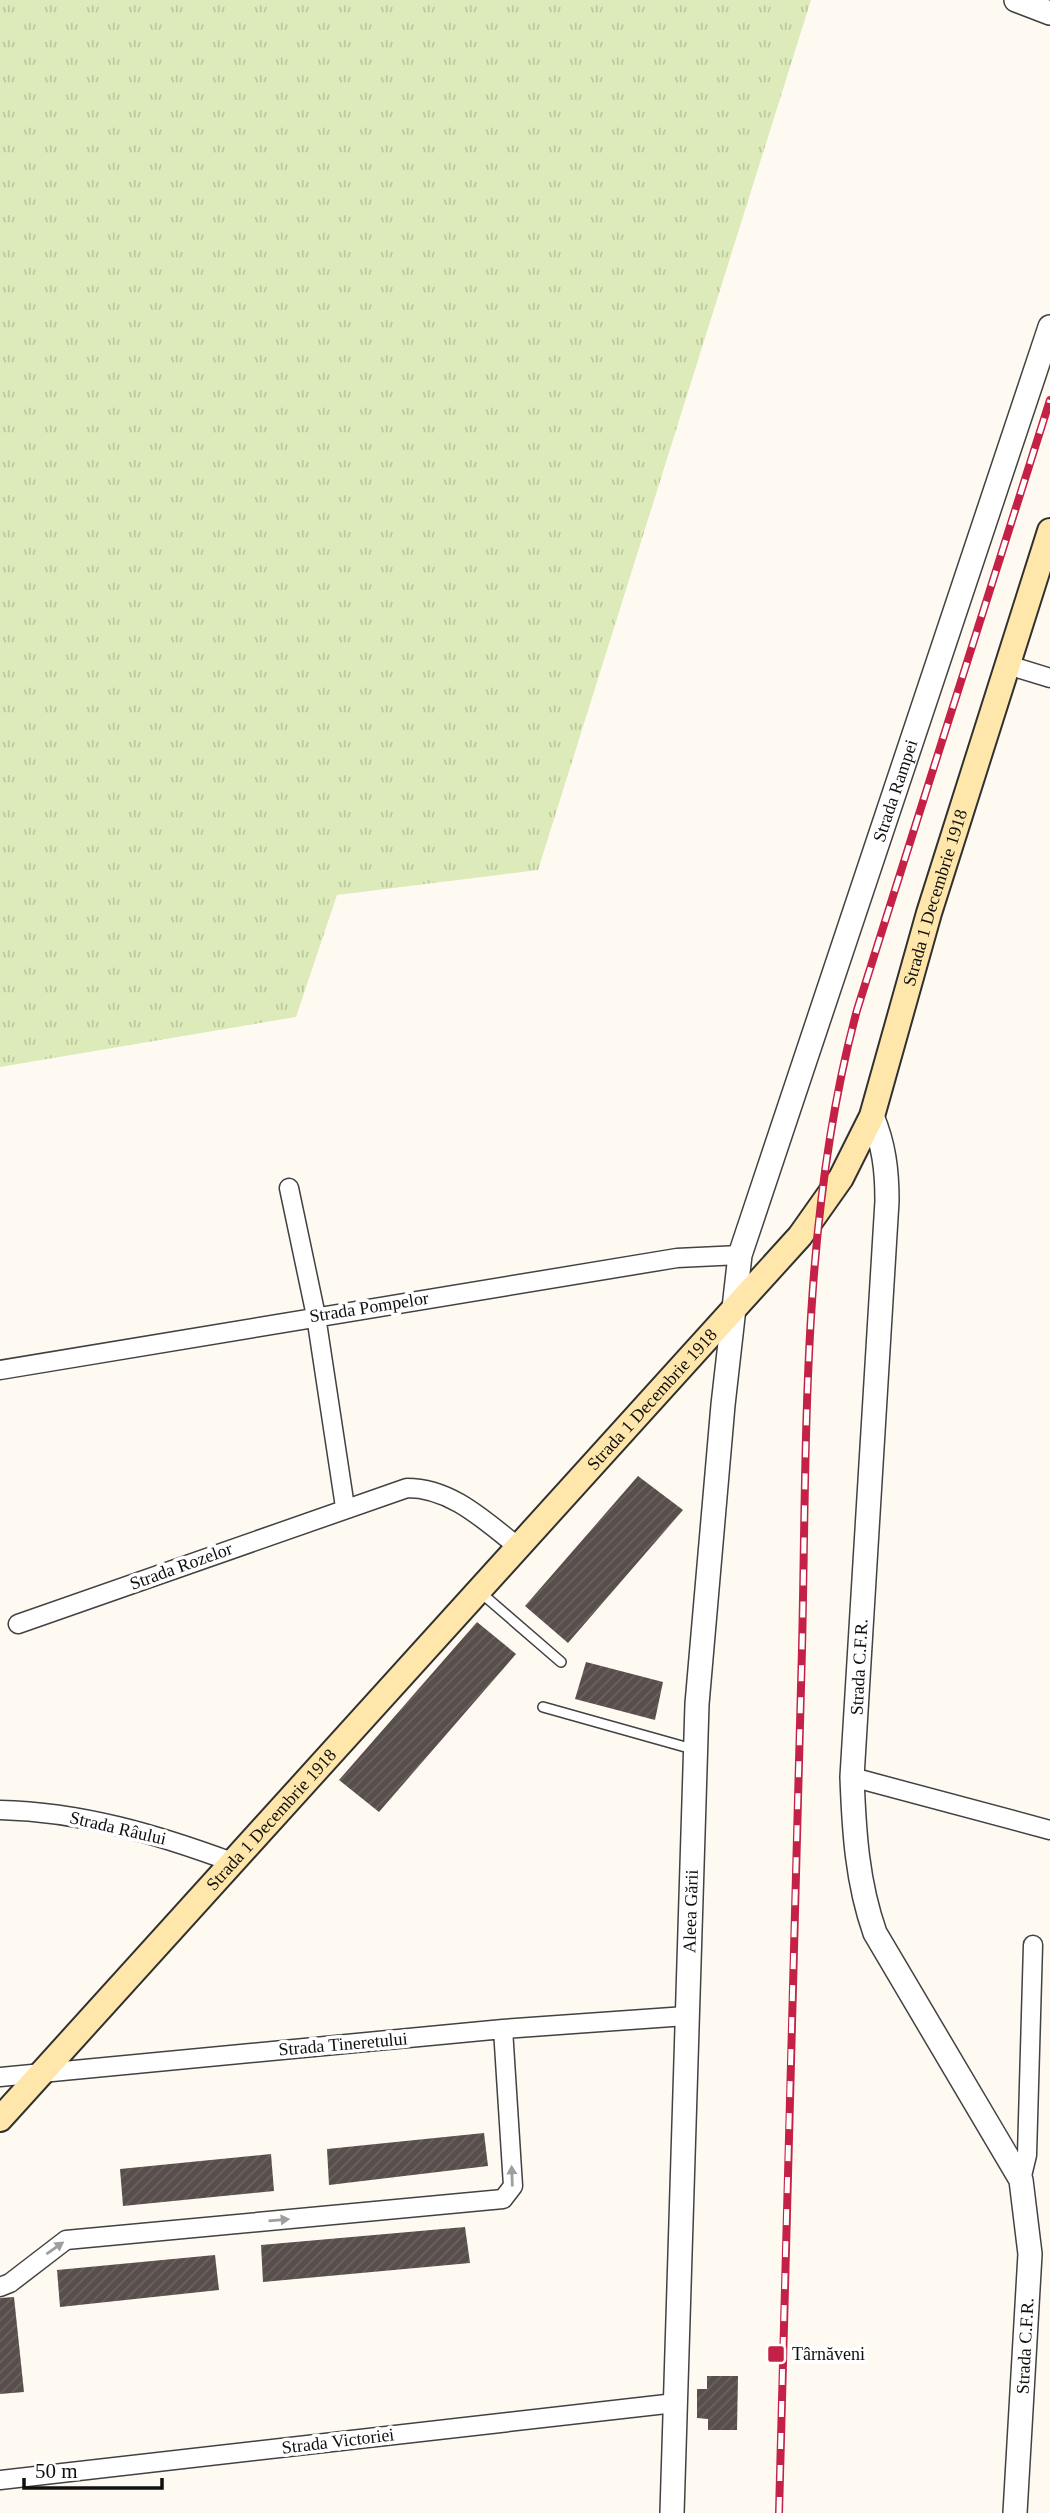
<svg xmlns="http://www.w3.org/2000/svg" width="1050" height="2513" font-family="Georgia,serif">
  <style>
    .grass { fill: url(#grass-tufts) }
    .building { fill: url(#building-hatch) }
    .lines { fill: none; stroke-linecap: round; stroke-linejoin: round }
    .service-casing { stroke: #424242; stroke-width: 12 }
    .minor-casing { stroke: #424242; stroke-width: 21 }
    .tertiary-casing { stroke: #424242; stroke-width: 26 }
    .secondary-casing { stroke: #313131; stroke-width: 28 }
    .service { stroke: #fff; stroke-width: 9 }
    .minor { stroke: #fff; stroke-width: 18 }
    .tertiary { stroke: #fff; stroke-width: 23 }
    .secondary { stroke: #ffe7ac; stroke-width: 24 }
    .rail-casing { stroke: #c52147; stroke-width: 8 }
    .rail { stroke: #fff; stroke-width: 5; stroke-dasharray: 16; stroke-linecap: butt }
    .oneway { fill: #9f9f9f }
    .poi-dot { fill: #c52147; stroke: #fff; stroke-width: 2.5 }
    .labels { text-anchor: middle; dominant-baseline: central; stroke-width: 7; stroke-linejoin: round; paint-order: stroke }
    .street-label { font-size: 18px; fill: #0f0f0f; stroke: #fff }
    .poi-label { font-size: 18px; fill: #0f0f0f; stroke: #fff; text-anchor: start }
  </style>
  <defs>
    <pattern id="grass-tufts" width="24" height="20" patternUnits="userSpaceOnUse" patternTransform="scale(1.75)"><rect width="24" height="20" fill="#dcebb9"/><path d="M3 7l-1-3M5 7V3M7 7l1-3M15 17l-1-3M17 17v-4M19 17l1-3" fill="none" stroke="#bcc89e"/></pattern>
    <pattern id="building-hatch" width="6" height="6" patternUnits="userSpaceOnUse" patternTransform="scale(1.75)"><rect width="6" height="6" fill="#584e4b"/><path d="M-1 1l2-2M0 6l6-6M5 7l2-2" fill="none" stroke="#6b6361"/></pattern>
  </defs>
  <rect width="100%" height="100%" fill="#fffaf1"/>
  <path class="grass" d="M0,0H811L538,870L337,895L296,1017L0,1067Z"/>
  <path class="building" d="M638,1476L683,1510L568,1643L525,1606Z
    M477,1622L516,1654L379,1812L339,1780Z
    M586,1662L663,1682L655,1720L575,1699Z
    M484,2133L488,2166L329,2185L327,2149Z
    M271,2154L274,2191L123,2206L120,2169Z
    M465,2227L470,2263L263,2282L261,2245Z
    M215,2255L219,2290L60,2307L57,2270Z
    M14,2297L24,2392L0,2394V2298Z
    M707,2376H738L737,2430H708V2419L697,2418V2389H707Z"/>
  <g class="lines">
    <g class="service-casing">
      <path id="service" d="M480,1592L561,1662
        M543,1707L696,1750"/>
    </g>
    <g class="minor-casing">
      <path id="minor" d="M1008,665L1050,678
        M289,1188L316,1316L345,1507
        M0,1370L677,1258L740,1255
        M18,1624L407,1488C451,1488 484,1520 517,1546
        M852,1777L1050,1830
        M0,1810C82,1812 156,1834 232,1862
        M0,2077L503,2029L686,2016
        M1021,2180L1027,2155L1033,1945
        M0,2287L10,2283L66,2240L503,2199L513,2186L503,2029
        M0,2480L675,2403"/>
    </g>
    <g class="tertiary-casing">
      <g id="tertiary">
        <path d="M1016,0L1050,13"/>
        <path d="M872,1116C884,1145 887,1170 887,1201L852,1777C854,1831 857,1882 875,1933L1021,2180L1030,2254L1015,2513"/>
        <path id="s1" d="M672,2513L697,1704L723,1405L740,1255L1050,327"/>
      </g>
    </g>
    <g class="secondary-casing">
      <g id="secondary">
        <path id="s2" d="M0,2119L800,1236L841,1178L872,1116L929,913L1050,531"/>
      </g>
    </g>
    <use href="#service" class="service"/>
    <use href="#minor" class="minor"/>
    <use href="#tertiary" class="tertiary"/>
    <use href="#secondary" class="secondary"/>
    <g class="rail-casing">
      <path id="rail" d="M779,2513C786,2225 794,1937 802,1649C807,1436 801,1217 857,1010L1050,400"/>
    </g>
    <use href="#rail" class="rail"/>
  </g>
  <defs><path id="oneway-solid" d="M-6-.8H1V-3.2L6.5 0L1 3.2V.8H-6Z" transform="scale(1.75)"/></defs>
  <g class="oneway">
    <use href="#oneway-solid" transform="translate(512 2176) rotate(-92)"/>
    <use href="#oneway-solid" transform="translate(279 2220) rotate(-5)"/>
    <use href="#oneway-solid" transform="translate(55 2248) rotate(-35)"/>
  </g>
  <rect class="poi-dot" x="767" y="2345" width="18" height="18" rx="3.5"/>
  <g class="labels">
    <g class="street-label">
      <text stroke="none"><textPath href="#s1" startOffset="1750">Strada Rampei</textPath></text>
      <text stroke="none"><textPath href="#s2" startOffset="1559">Strada 1 Decembrie 1918</textPath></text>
      <text transform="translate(369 1307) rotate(-9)">Strada Pompelor</text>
      <text stroke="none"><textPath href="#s2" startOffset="971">Strada 1 Decembrie 1918</textPath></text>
      <text transform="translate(181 1566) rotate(-20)">Strada Rozelor</text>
      <text transform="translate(859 1667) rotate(-87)">Strada C.F.R.</text>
      <text stroke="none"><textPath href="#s2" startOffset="404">Strada 1 Decembrie 1918</textPath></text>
      <text transform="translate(118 1828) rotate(13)">Strada Râului</text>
      <text stroke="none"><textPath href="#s1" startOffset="602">Aleea Gării</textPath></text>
      <text transform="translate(343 2044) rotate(-5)">Strada Tineretului</text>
      <text transform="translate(1025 2346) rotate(-87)">Strada C.F.R.</text>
      <text transform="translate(338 2441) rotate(-7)">Strada Victoriei</text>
    </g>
    <g class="poi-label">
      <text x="792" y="2354">Târnăveni</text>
    </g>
  </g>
  <path d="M24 2478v10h138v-10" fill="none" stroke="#0f0f0f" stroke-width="3.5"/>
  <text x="35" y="2478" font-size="21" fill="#0f0f0f" stroke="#ffffff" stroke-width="5" paint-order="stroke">50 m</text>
</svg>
